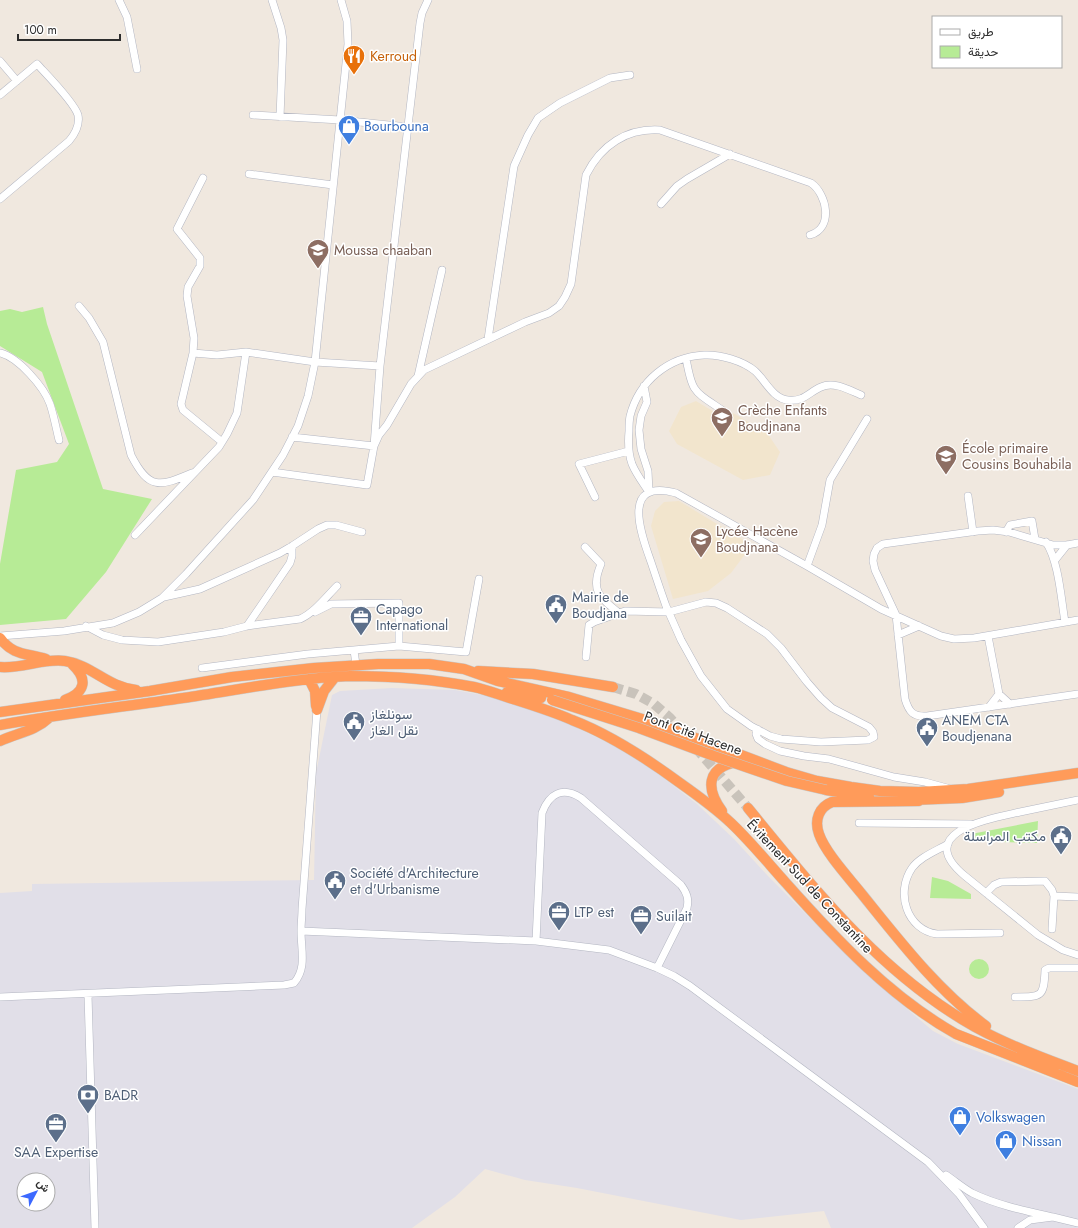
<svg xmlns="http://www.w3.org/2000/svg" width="1078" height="1228" font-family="Jost,Vazirmatn,sans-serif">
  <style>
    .industrial { fill: #e1dfe8; fill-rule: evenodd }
    .education { fill: #f2e5cd }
    .green { fill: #b7eb96 }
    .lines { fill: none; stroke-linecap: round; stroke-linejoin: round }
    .highway-tunnel { stroke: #c9c3bb; stroke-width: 10; stroke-dasharray: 10 5; stroke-linecap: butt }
    .minor-casing { stroke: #b3b6c2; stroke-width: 8 }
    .highway-casing { stroke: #c8c8c8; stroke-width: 11 }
    .minor { stroke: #fff; stroke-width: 7 }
    .highway { stroke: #ff9b5a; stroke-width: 10 }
    .highway-bridge-casing { stroke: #c8c8c8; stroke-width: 11; stroke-linecap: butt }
    .highway-bridge { stroke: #ff9b5a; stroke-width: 10 }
    .labels { text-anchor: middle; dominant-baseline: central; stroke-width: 3; stroke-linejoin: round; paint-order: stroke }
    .food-label { font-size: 14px; fill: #c56008; stroke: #fff; text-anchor: start }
    .shop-label { font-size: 14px; fill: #366cbe; stroke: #fff; text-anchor: start }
    .education-label { font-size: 14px; fill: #785e54; stroke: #fff; text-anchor: start }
    .service-label { font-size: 14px; fill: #4e5e75; stroke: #fff; text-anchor: start }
    .street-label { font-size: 14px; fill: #2d2d2d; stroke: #fff }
  </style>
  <rect width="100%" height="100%" fill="#f0e8df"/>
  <path class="industrial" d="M392,688L455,690L503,699L569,724L614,746L653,770L697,804L734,839L768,876L865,973L933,1031L958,1044L1078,1089V1228H831L824,1211L741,1220L577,1188L525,1180L485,1169L455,1197L412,1228H0V893L32,891V884L314,880L316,773L332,695L340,691ZM24,1180H48V1204H24Z"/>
  <path class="education" d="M696,401L721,416L733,413L767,433L780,452L770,475L743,480L677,444L669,431L681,407Z
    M679,501L752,545L731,573L708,591L673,599L651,526L655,511L664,502Z"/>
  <path class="green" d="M43,307L47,324L103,489L152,499L106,572L66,619L0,625V564L16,470L57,462L69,444L42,372L0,346V311L10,309L22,312Z
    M1038,821L1037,843L973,841L971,834Z
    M932,877L948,881L971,894V899L930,898Z
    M969 969a10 10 0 1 1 20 0a10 10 0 1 1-20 0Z"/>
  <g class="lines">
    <path class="highway-tunnel" d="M613,687L636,694L654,704L670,718L748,808"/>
    <g class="minor-casing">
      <path id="minor" d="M119,0L127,17L137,69
        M272,0L281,28L283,40L280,117
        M0,61L17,81
        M0,95L37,64C47,75 74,102 78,115C80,125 75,134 69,141L0,199
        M253,115L340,120L408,127
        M249,174L333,185
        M203,178L177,229L200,258V266L188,287L187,296L194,338L193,353L181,404L183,410L222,442
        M661,204L677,186L687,179L730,154
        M79,306L89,318L103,342L131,455C149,490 159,487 192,473
        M488,339L514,166L528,135L538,118L560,103L610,78L630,75
        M0,353C18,357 44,387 50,404C54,416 56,428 59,440
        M193,353L217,355L246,352
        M686,358C692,393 694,391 722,410
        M418,376L442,270
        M644,386L647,402L641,416L639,430L641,449L648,471L649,492
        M292,437L374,446L379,435L387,425L411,384L424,370L525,322L549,313L559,306L565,297L571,284L586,175C601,145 627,128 660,130L811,183C827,194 834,228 810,235
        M272,472L367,485L374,446L380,366L420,23L422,13L428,0
        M649,492C643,483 636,474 632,464C628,453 628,442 629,431C629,426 629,421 630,416C639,381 668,357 704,355C720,354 743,361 755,371C765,380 773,399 788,400C804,402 809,392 821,387C834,381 849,390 861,395
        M968,496L973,532
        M595,497L579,464L629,451
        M1006,532L1010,525L1032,521L1035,539
        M135,535L219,447L227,434L237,413L246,352L315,362L380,366
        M1046,542C1059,562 1061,599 1065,622
        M1078,543L1067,545H1053L1009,532L993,530L978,531L883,544L877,548L874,554L873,561L875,570L896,615L905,699C909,712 913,717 927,716L1078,694
        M585,547L601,564C590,590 599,597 619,613
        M1055,560L1067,545
        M807,566L822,525L830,480L867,419
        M164,597L200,589L280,553L292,546L318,529L327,525H336L362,532
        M315,612L331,604L399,603V646
        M86,626L103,635L122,640L158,642L224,632L247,626L300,619C314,613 326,597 337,586
        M247,626L290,563L292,556V546
        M898,635L919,626
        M0,636L64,631L113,623L139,612L162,598L186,574L253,500L283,455L298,426L308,396L315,362L348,44L347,21L341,0
        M988,636L999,694
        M354,650L356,665
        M586,657L589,625L594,622L625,611L669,612L706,602L716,603L727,608L767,634L781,648L807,682L821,698L832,708L869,727L873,732L874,737L868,740L821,742L781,739L770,736L751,726L727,709L701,676L681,640L666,606C661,592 656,577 651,562C641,534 620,478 676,493L807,566L881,609L941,636L954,639L974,638L1078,620
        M202,668L308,654L399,646L466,652L479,579
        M989,707L999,694L1010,704
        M757,729L756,734L758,739L765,744L780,751L804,756L829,759L894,777L925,782L947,788
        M1078,800C1059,804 1040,808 1020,812C989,819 912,832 965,876L1038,935L1063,950L1078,955
        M859,823L971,824
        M948,844C936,851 920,857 912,868C895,893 907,930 937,934L1000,933
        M986,893L994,885L1001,882L1045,881L1052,890L1054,896L1052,929
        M1054,896L1078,897
        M301,931L536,941L609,950L657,968L674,976L690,986L928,1162L959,1194L984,1228
        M536,941L542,813C549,794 562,786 581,798L681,885C687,893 689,899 687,908L657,968
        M88,995L95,1228
        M0,997L284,985L294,983C307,968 301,950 301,931C301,924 302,916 302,909L317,710
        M1015,997C1042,997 1044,997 1045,970L1049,968H1078
        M946,1175C955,1181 963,1188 972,1193C997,1205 1026,1211 1053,1217L1030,1220L1018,1228
        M1053,1217L1078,1223"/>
    </g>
    <g class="highway-casing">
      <path id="highway" d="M0,638C13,656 27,653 46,659
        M0,667C22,669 43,658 65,661C92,665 107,687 136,690
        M478,671L533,674L613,687
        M309,679L315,691L316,706
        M507,692L541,698
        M65,700C86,692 88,679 72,664
        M317,710L324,691L335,677
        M0,712L150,691L232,677L314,668L378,664H429L464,669L498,681L569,697L649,721L720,747L786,772L817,781L851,787L880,791L919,792L968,789L1078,773
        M0,725C61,714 122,707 183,698C238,690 294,678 350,676C391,676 433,679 474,687C488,690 502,696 516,700C535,706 554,712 572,720C611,735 646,758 680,783C697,795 715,808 731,823C751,842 768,863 786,883C836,939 890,997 956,1034L1078,1082
        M0,741C19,732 34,732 50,717
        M826,790L869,797
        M913,800L962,798L999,792
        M919,801L832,802C819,807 814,820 819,834C825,852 849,878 861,893C899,940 937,990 986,1026
        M748,808C816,891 880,973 975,1027C1008,1045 1043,1058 1078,1071
        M722,811C706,789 706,768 736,762"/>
    </g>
    <use href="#minor" class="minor"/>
    <use href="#highway" class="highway"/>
    <g class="highway-bridge-casing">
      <path id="highway-bridge" d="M552,700L639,728L714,756L787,781L826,790"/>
    </g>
    <use href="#highway-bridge" class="highway-bridge"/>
  </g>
  <defs>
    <g id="restaurant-pin" transform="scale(1.15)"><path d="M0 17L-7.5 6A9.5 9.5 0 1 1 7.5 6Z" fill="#e8710a" stroke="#fff"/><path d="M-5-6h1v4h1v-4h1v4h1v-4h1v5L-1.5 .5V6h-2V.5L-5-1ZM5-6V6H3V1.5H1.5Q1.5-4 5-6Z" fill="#fff"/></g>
    <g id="shop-pin" transform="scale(1.15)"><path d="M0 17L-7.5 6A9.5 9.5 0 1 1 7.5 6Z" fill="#3f7fe0" stroke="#fff"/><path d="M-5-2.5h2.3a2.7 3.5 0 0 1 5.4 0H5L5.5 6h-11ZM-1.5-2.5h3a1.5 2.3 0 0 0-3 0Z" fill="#fff"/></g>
    <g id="school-pin" transform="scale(1.15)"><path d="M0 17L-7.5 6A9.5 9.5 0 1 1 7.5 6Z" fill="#8d6e63" stroke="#fff"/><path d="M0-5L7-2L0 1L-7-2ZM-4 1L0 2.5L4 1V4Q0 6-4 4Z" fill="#fff"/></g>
    <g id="civic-pin" transform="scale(1.15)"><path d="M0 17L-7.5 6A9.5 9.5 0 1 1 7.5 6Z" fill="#5c6f8a" stroke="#fff"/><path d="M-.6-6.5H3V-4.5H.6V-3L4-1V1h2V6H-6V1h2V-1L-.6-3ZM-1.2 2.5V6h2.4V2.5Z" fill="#fff"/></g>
    <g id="office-pin" transform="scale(1.15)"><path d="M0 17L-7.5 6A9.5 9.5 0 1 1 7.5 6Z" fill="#5c6f8a" stroke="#fff"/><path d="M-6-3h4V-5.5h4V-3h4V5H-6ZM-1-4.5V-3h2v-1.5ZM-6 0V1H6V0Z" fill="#fff"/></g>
    <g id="bank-pin" transform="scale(1.15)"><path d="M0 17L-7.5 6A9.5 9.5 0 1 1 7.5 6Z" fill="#5c6f8a" stroke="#fff"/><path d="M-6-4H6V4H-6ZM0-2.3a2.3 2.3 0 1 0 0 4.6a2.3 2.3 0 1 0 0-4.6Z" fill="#fff"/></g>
  </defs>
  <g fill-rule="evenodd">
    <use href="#restaurant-pin" x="354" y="56"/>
    <use href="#shop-pin" x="349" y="126"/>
    <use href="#school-pin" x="318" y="250"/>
    <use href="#school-pin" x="722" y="418"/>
    <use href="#school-pin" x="946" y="456"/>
    <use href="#school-pin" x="701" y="539"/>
    <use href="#civic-pin" x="556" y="605"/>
    <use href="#office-pin" x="361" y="617"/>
    <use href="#civic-pin" x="354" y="722"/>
    <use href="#civic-pin" x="927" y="728"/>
    <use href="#civic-pin" x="1061" y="836"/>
    <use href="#civic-pin" x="335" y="881"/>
    <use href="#office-pin" x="559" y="912"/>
    <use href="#office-pin" x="641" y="916"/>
    <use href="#bank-pin" x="88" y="1095"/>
    <use href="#shop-pin" x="960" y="1117"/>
    <use href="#office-pin" x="56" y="1124"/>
    <use href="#shop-pin" x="1006" y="1141"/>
  </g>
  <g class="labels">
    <g class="food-label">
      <text x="370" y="56">Kerroud</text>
    </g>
    <g class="shop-label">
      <text x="364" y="126">Bourbouna</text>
      <text x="976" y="1117">Volkswagen</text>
      <text x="1022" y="1141">Nissan</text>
    </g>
    <g class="education-label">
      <text x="334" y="250">Moussa chaaban</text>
      <text x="738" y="410">Crèche Enfants<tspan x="738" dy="16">Boudjnana</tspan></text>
      <text x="962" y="448">École primaire<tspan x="962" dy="16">Cousins Bouhabila</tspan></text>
      <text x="716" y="531">Lycée Hacène<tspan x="716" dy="16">Boudjnana</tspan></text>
    </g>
    <g class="service-label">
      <text x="572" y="597">Mairie de<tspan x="572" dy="16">Boudjana</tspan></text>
      <text x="376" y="609">Capago<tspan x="376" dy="16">International</tspan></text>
      <text x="370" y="714">سونلغاز<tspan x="370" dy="16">نقل الغاز</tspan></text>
      <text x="942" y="720">ANEM CTA<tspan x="942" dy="16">Boudjenana</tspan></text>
      <text x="1046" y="836" text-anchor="end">مكتب المراسلة</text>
      <text x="350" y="873">Société d'Architecture<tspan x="350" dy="16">et d'Urbanisme</tspan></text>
      <text x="574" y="912">LTP est</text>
      <text x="656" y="916">Suilait</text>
      <text x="104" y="1095">BADR</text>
      <text x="56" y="1152" text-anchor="middle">SAA Expertise</text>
    </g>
    <g class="street-label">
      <text transform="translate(693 733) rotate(20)">Pont Cité Hacene</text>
      <text transform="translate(810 886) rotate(47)">Évitement Sud de Constantine</text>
    </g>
  </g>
  <rect x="932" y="16" width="130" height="52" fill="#ffffff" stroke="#ababab"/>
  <rect x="940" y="29" width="20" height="6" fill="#ffffff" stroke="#ababab"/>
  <text x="968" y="36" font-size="12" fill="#2d2d2d">طريق</text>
  <rect x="940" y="46" width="20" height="12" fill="#b7eb96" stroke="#ababab"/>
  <text x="968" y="56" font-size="12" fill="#2d2d2d">حديقة</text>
  <g transform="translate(36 1192) rotate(49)"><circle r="19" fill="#ffffff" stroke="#ababab"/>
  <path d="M0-3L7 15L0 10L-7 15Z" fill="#3c69ff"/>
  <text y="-6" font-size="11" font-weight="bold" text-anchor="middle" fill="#2d2d2d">ش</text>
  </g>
  <path d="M18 34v6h102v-6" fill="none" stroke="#2d2d2d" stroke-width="2"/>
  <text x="24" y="34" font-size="12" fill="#2d2d2d" stroke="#ffffff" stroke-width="3" paint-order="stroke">100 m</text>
</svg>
